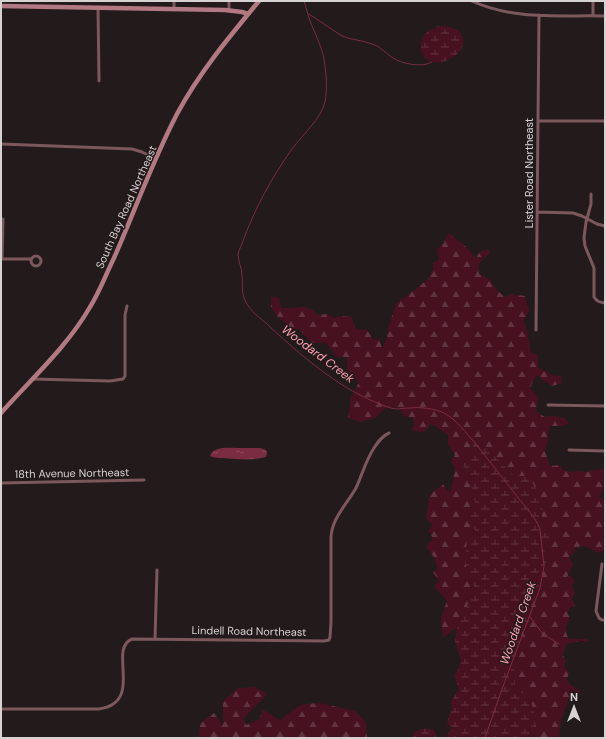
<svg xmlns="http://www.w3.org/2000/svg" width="606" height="739" font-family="'DM Sans',sans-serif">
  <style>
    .forest { fill: url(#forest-firs) }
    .wetland { fill: url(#wetland-marsh) }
    .water { fill: url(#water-ripples) }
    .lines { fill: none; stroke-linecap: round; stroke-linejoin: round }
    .stream { stroke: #7a2d40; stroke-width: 1 }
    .street { stroke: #7c585d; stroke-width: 3 }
    .secondary { stroke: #b37982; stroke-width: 4.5 }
    .labels { text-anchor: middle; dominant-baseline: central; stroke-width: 3; stroke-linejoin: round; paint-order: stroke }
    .street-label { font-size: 11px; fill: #d7d2d2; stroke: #221a1b }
    .water-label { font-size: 12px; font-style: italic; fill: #fda0b1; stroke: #221a1b }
  </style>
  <defs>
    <pattern id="forest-firs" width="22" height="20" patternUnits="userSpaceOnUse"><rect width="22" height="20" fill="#481120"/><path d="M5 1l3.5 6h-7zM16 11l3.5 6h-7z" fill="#623340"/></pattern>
    <pattern id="wetland-marsh" width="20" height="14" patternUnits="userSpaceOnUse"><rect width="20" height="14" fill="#481120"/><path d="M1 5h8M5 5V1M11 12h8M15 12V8" fill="none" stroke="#623340"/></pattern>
    <pattern id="water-ripples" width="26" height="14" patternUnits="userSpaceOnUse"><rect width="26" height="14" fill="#7a2d40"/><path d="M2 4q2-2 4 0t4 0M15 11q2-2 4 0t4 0" fill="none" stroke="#8c4b5b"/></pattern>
  </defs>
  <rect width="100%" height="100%" fill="#221a1b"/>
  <path class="forest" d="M449,233L466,247L476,258L479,253L488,249L490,254L484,258L479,264V274L488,278L498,291L505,297L511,294L525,296L529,311L524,320L527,331L531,353L538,355V367L552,375L561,376L562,383L552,386L536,375L530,388L539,398L536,411L545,417L552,416L565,418L569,424L562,426H550C548,434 548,443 545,451L550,466L560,465L563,470L572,472L578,471L587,472L594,470L605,469V479L603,480L605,481V487L599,497L605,501V515L603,520L605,524V549L603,551L597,553C590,547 585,545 576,547L574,554L569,556L573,565L567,577L571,576L575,582L572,586L575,593L572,599L575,606L569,608L568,614L570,618C565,627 564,630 569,639H588L587,642L582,641L566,644L563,655L566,661L564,666L569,673L567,679L571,685L581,691L579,695H570L561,721L559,738H532L535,734L528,698L515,688V673L513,664L517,652L522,645V628L528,615L536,593L542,582V571L548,558L543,548L541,524L543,502L515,477L477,438L463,463L474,495L475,505L471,516L475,531L467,540L468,574L474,583L472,597L466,608L457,627L443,638L441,618L447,601L434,586L439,581L433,572L438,568L433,556L426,546L433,539L429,531L432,525L426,517L430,494L443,484L446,489L450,492L453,482L455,468L451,461L455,455L448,445V434L431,424L424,432L412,431L414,424L413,418L404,416L399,408L389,407L381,412L375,418L360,422L348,418L351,397L359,382L347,371V357H337L326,343H312L299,329H291L278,317L271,308V297L279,298L281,308H290L303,307L311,309L318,315L326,314L335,318L340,316L352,317L355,329L367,330L373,339L380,340L382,349L387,337L389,326L396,303L407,296L427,280L433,270V263L439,259L437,249L441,246Z
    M254,687L267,694L244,718L246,725L260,719L262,709L280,720L296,708L304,704L320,703L355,711L366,722L367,738H198L200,724L214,713L223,725V702L238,688Z"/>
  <path class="wetland" d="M438,26C450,26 464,29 463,42C463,46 462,49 460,51C453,60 436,67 427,59C420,54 419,43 423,37C426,31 433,29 438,26Z
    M477,438L514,476H529L543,502L541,524L550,537L543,548L548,558L542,571V582L536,593L528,615L533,621L522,628V645L517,652L513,664L515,673V688C519,691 525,694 528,698C535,707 538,729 532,738H445L452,728L447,724L449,714L452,710L451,702L459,689L454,676L459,668L461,659L455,642L457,627L466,608L472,597L474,584L468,574L465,562L467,540L475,531L471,516L475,505L474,495L463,463Z
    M421,729H433L438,738H412L413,733Z"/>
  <path class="water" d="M237,448H260L266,450L267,453L266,457C252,461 238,459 223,458C219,458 215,458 210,456C214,446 228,448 237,448Z"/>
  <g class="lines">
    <path class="stream" d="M304,1C306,6 307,12 309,18C312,28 318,38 321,48C326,61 328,89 325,102C321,119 303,134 292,149C272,177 255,208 243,241C242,245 239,249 238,254C238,261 242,268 242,275C243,284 241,292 245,300C249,311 261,318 269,326C305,359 344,393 391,408C396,410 403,408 409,408C420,407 434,408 444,413C457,420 465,432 475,443C488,459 500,475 513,491C522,504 534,514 540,529L544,566L540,588L502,689L485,738
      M309,14L342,36C351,40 362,40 372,44C380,46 386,54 393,58C402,64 423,68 432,62
      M530,617L543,634L559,644"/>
    <path class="street" d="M174,1V9
      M472,1C512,20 561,15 605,16
      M98,7L99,81
      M229,10V1
      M593,16V1
      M538,121H605
      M1,144L132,149L142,152L156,159
      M591,194V204L586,222L584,238L585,246L594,268V297C597,302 600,302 605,303
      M538,212L573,213L582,216L597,224L605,226
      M31 261a5 5 0 1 1 10 0a5 5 0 1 1-10 0Z
      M1,259H31
      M2,259L3,219
      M536,330L539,15
      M32,379L110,381L123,379L125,376V315L127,306
      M548,405L605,406
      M569,450L605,451
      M1,483L144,480
      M602,564L596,611L599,618L602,620H605
      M155,639L157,570
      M1,709H99C145,702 107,649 132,639L324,641L329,640L330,637L331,622V537C332,518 347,504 356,488C362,475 366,460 374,448C378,442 382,436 389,433"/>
    <path class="secondary" d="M1,6L225,10L242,12L248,14
      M1,413C31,379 67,347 90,307C100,291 106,274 114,258C135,210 153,160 177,114C199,73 229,37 259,1"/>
  </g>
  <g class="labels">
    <g class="street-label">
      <text transform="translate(529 173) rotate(-90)">Lister Road Northeast</text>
      <text transform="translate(126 207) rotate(-66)">South Bay Road Northeast</text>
      <text transform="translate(72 473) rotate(-1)">18th Avenue Northeast</text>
      <text transform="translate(249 631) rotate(1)">Lindell Road Northeast</text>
    </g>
    <g class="water-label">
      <text transform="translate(318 354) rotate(37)">Woodard Creek</text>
      <text transform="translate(518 623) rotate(-71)">Woodard Creek</text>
    </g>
  </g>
  <rect width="606" height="739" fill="none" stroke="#d7d2d2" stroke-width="4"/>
  <g transform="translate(574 707)" stroke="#221a1b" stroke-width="3" paint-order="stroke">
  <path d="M0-3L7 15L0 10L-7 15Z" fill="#d7d2d2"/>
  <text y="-6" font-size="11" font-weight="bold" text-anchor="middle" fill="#d7d2d2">N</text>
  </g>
</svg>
